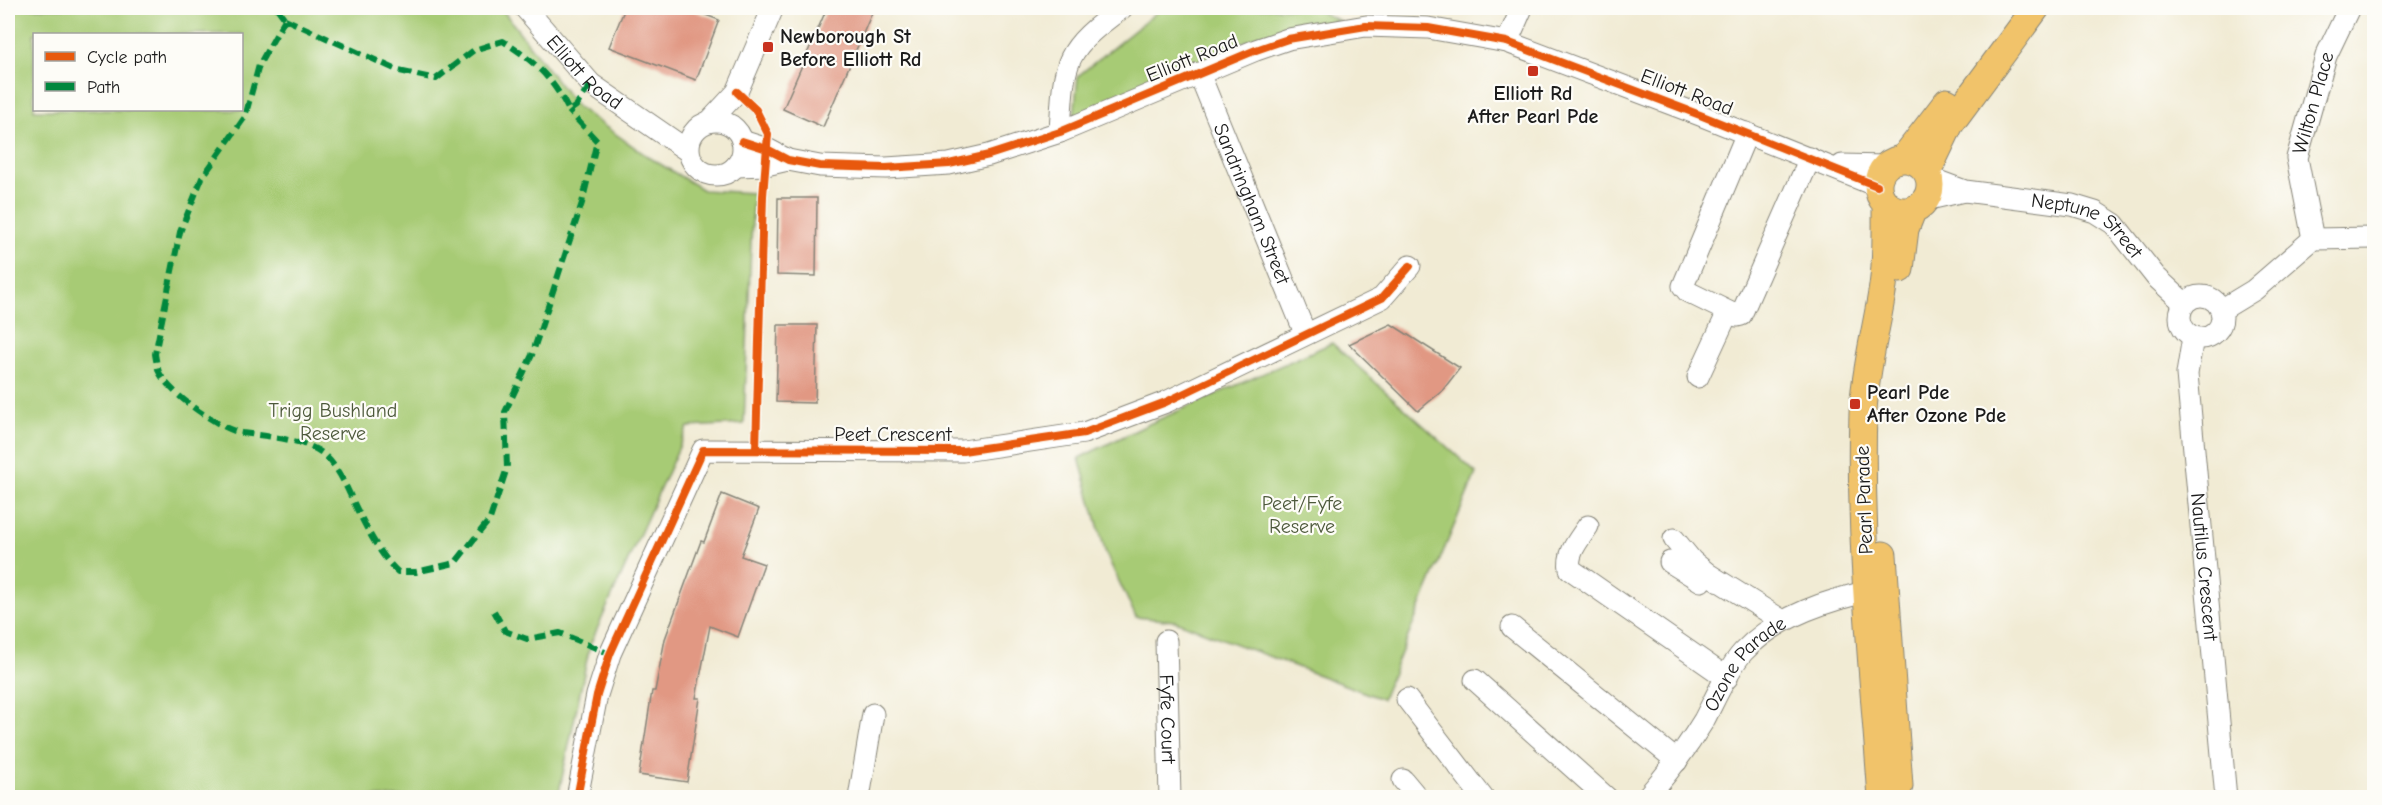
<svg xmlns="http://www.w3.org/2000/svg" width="2382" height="805" font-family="'Comic Neue',sans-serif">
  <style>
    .green { fill: #a7cb75; stroke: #627448; stroke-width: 1.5; fill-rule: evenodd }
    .building { fill: #e19883 }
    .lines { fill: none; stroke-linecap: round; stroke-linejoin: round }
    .minor-casing { stroke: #868478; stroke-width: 23 }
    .major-casing { stroke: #868478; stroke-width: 29 }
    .minor { stroke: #fff; stroke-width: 21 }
    .major { stroke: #f1c36a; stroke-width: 27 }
    .quiet { stroke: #00873e; stroke-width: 6; stroke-dasharray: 12 6; stroke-linecap: butt }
    .cycleway-casing { stroke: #fdfcf7; stroke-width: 11 }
    .cycleway { stroke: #e8590c; stroke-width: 8 }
    .poi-dot { fill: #c8321e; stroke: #fdfcf7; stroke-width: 2 }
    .labels { text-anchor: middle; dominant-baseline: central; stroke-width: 4.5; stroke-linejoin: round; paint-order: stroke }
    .poi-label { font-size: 20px; font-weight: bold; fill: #1c1c1c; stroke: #fdfcf7; text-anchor: start }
    .street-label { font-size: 20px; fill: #1c1c1c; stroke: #fdfcf7 }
    .park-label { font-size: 20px; fill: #4d593b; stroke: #fdfcf7 }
  </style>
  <rect width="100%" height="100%" fill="#fdfcf7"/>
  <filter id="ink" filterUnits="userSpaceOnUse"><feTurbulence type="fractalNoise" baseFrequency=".0167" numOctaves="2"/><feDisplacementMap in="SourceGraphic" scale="12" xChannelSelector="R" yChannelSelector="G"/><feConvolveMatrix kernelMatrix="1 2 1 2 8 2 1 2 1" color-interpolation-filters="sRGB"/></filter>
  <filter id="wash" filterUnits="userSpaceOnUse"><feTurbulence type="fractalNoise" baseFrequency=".008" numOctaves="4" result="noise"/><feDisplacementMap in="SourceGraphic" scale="24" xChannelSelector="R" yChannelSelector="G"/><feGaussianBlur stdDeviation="1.35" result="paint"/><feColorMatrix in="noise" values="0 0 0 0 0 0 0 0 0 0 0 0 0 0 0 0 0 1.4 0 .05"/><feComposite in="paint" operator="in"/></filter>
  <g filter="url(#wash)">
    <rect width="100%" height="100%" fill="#f1ebd4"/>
    <path class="green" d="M8,8H501L576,106L647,156L703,190L753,193L744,424L688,427L590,645L558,797H8ZM34,34H242V110H34Z
      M1162,8H1312L1340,21L1259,35L1187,69L1074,117L1078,76Z
      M1332,343L1476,473L1382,699L1175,621L1136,617L1106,554L1079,458L1151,423Z"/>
    <g id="blocks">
      <path class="building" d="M625,8H687L719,20L696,80L609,47Z
        M827,8H874L823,127L783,109Z
        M778,198H817L816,276L777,275Z
        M1391,324L1460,368L1442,391L1418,411L1349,344Z
        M778,325H817L815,403L776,402Z
        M722,494L759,509L741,556L764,564L738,637L710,626L696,698H700L687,782L639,775L652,691H655L665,639L701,541L704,542Z"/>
    </g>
  </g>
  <g filter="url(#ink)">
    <use href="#blocks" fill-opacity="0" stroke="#868478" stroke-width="1.5"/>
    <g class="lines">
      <g class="minor-casing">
        <g id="minor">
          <path id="s1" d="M525,8L591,84L688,151"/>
          <path d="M1507,42L1522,8"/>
          <path id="s2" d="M1199,73L1305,333"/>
          <path d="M711,120L737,92L773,8"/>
          <circle cx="716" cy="148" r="27"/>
          <path d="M1060,132C1064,60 1063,51 1122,8"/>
          <path d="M1747,133L1683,286L1688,292L1737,316L1741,315L1810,158"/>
          <path d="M742,141L767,149L788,160L820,166L886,168L949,164L989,155L1060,132L1256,50L1288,39L1366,26L1428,28L1507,42L1700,115L1877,186"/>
          <path d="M1842,165L1885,166"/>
          <path d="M736,166L766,165L788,160"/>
          <path id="s3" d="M1930,178L1965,191L2072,205L2095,212L2114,224L2156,277L2184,303"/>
          <path d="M1925,200L1964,191"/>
          <path id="s4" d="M2313,239L2297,158L2326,56L2349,8"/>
          <circle cx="2201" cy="317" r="21"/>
          <path d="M2221,310L2254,290L2313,239L2374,238"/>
          <path id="s5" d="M2193,337L2187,374L2226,798"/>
          <path d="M1698,377L1728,312"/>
          <path d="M1588,526C1579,540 1567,552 1570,569L1727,678"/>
          <path d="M1674,539L1692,561L1708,574L1783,621"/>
          <path d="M1670,562L1701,581"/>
          <path d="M1512,627L1677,761"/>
          <path id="s6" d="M1166,641L1170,798"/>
          <path d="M1475,680L1607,798"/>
          <path d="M1407,699L1483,798"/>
          <path d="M1403,780L1418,798"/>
          <path d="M577,798L597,695L610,654L703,450L963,451L1084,433L1166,402L1382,298L1410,266"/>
          <path d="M859,798L873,714"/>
          <path id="s7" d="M1646,798C1668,773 1687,748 1704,720C1714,701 1729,667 1743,652C1778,615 1831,599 1879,589"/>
        </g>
      </g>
      <g class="major-casing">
        <path id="major" d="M1904,158L1947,102
          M1878 185a26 26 0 1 1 52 0a26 26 0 1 1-52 0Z
          M1927,172L1950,124L2036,8
          M1900,269L1905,229L1913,209
          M1883,555L1899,786
          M1882,798C1873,669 1859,540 1863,412C1865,369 1877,328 1883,286C1887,259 1886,231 1886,204"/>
      </g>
      <use href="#minor" class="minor"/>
      <use href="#major" class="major"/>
      <path class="quiet" d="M277,8L285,19
        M285,19L259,65L245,117L202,178L180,232L155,354C156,360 157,366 159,372C169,393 219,429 242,433C265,436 303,439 322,453C341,468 349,495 360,515C370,535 382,557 398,572H416L455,563L490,519L507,468L505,412L532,355L582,203L597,141L569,111
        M285,19L399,71L436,79L474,50L503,41C534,61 553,78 569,111L576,106L591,84
        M494,611L505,631L527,639L560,633L610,654"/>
      <g class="cycleway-casing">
        <path id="cycleway" d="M737,92L756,110L768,134L763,196L756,449
          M742,141L767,149L788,160L820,166L886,168L949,164L989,155L1060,132L1256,50L1288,39L1366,26L1428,28L1507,42L1700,115L1877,186
          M577,798L597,695L610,654L703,450L963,451L1084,433L1166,402L1382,298L1410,266"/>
      </g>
      <use href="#cycleway" class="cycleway"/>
    </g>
  </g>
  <g class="poi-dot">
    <rect x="762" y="41" width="12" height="12" rx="3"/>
    <rect x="1527" y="65" width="12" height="12" rx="3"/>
    <rect x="1849" y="398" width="12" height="12" rx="3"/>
  </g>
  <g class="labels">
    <g class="poi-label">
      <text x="780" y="36">Newborough St<tspan x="780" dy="23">Before Elliott Rd</tspan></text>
      <text x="1533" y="93" text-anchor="middle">Elliott Rd<tspan x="1533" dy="23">After Pearl Pde</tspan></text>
      <text x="1867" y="392">Pearl Pde<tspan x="1867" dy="23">After Ozone Pde</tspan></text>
    </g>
    <g class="street-label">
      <text transform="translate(1192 58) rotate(-22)">Elliott Road</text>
      <text stroke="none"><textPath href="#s1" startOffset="88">Elliott Road</textPath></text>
      <text transform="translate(1687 92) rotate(21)">Elliott Road</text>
      <text stroke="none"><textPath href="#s4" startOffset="140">Wilton Place</textPath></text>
      <text stroke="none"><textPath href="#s2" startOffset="141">Sandringham Street</textPath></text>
      <text stroke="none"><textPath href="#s3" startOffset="168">Neptune Street</textPath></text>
      <text x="893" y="434">Peet Crescent</text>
      <text transform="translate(1864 500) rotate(-92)">Pearl Parade</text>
      <text stroke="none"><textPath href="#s5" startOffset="231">Nautilus Crescent</textPath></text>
      <text stroke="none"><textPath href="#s7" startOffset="168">Ozone Parade</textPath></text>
      <text stroke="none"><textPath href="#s6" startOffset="78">Fyfe Court</textPath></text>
    </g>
    <g class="park-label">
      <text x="333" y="410">Trigg Bushland<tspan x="333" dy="23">Reserve</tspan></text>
      <text x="1302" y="503">Peet/Fyfe<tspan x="1302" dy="23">Reserve</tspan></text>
    </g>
  </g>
  <rect width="2382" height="805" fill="none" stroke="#fdfcf7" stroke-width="30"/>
  <rect x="33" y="33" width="210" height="78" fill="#fdfcf7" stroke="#a3a29f" stroke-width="1.5"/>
  <rect x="45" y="52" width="30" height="9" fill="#e8590c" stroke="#a3a29f" stroke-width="1.5"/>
  <text x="87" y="63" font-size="18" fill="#1c1c1c">Cycle path</text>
  <rect x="45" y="82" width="30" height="9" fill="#00873e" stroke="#a3a29f" stroke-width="1.5"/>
  <text x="87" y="93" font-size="18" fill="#1c1c1c">Path</text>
</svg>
